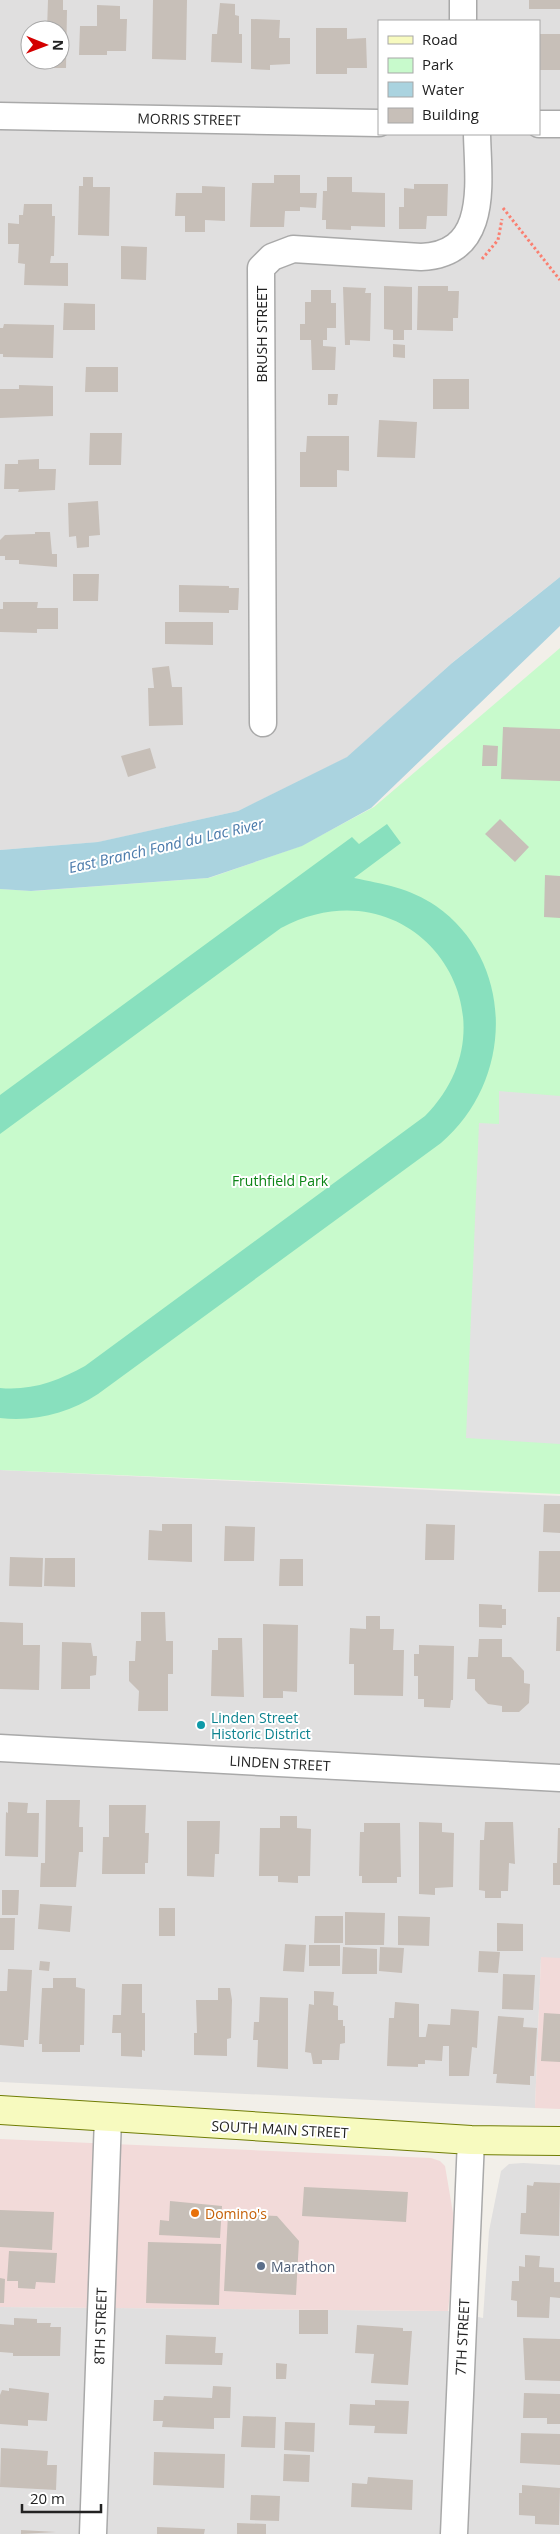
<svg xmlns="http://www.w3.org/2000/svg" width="560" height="2534" font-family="'Open Sans',sans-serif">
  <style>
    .residential { fill: #e0dfdf; fill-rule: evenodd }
    .commercial { fill: #f2dad9 }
    .park { fill: #c8facc }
    .pitch { fill: #88e0be }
    .parking { fill: #e2e2e2 }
    .water { fill: #aad3df }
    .building { fill: #c7bfb8 }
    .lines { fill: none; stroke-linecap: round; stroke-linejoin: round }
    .street-casing { stroke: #a9a9a9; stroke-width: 29 }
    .secondary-casing { stroke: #707d05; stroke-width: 30 }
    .path { stroke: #fa8072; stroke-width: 3; stroke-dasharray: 2.5 2.5; stroke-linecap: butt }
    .street { stroke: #fff; stroke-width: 26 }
    .secondary { stroke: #f7fabf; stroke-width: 28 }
    .culture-dot { fill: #0f9aa8; stroke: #fff; stroke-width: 2 }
    .food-dot { fill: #e8710a; stroke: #fff; stroke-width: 2 }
    .service-dot { fill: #5c6f8a; stroke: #fff; stroke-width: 2 }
    .labels { text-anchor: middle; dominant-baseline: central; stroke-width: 4; stroke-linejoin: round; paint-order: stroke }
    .street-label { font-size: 14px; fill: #222; stroke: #fff }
    .park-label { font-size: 14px; fill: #0c8416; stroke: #fff }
    .culture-label { font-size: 14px; fill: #0d838f; stroke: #fff; text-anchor: start }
    .food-label { font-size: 14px; fill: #c56008; stroke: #fff; text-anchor: start }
    .service-label { font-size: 14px; fill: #4e5e75; stroke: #fff; text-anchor: start }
    .water-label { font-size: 15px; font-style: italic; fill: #4a7aab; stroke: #fff }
  </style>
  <rect width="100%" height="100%" fill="#f2efe9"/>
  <path class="residential" d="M0,0H560V577L453,662L348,757L238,811L99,842L0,850ZM379,21H539V134H379ZM30,30H60V60H30Z
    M0,1470L560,1496V1958H541L535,2108L0,2082Z
    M523,2163L560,2165V2534H0V2307L448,2311L483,2318L489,2231L501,2171L509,2164Z"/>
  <path class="commercial" d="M541,1957L560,1958V2109L535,2108Z
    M0,2139L431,2158L440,2161L445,2166L453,2213L454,2254L448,2311L0,2307Z"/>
  <path class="park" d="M560,648V1494L0,1470V889L33,891L209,878L301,846L374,807Z"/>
  <path class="pitch" d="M387,824L401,843L354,878C383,884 410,888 436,906C516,962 514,1081 441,1143L98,1394C69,1413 35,1422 0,1418V1388C31,1391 58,1381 85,1366L425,1116C525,1015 414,858 281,928L0,1134V1095L352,837L359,844Z"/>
  <path class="parking" d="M499,1091L560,1096V1444L466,1438L479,1123L499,1124Z"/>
  <path class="water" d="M560,577V626L371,808L302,846L208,878L31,891L0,889V850L98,842L238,811L347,757L452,663Z"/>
  <path class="building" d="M48,0H63V10H67L66,68H46L47,60H60V30H47Z
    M153,0H187L186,60L152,59Z
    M529,0H560V9H529Z
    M220,3L235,4V15L239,16V34H242V63L211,62L212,34H217Z
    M97,5L120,6V19H127L126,51H107V55H79L80,26H97Z
    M251,19L280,20L279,38H290V64L270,65V70L251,69Z
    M316,28H347V39L366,38L367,68H347V74H316Z
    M539,34H560V70H539Z
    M274,175H300V193H317L316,208L300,207V211H285L284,227H250L252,183H274Z
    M83,177H93V187H110L109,236L78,235L79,186H83Z
    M327,177H352V192L385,193V227L351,226V230L326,229V220H322L323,191H327Z
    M414,184H448L447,216H427L426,229H399V207H404V188L414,189Z
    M202,186L225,187V221L205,220V232H185V216H175L176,193H202Z
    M24,204H52V216H55L54,256H51L50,263H68V286L24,285L25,264L18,263L19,244H8V223L19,224V215H23Z
    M121,246L147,247L146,280L121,279Z
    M384,286L412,287V330H404V340H393V330L384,329Z
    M418,286H448V291H459L458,318H453V331L417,330Z
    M343,287L366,288L365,293H371L370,341L350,340V345H345Z
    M311,290H331V303H336V328H327V340H323V346L336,347L335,370H312L311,340H300V324H305V302H311Z
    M64,303L95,304V330H63Z
    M4,324L54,325L53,358L3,357V354H0V328H3Z
    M393,344L405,345V358L393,357Z
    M86,367H118V392H85Z
    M433,379H469V409H433Z
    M19,385L53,386V416L0,418V389H19Z
    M328,394H338L337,405H328Z
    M379,420L417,422L415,458L377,457Z
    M90,433H122L121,465H89Z
    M307,436H349V471L337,470V487H300V452H306Z
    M39,459V469H56L55,490L18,492L19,489H4L5,464H18V460Z
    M98,501L100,535L89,536V547L77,548L76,536L69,537L68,503Z
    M35,532H50L52,554H57V567L19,564V560H5V556H0V540L5,535L35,534Z
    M73,574H99L98,601H73Z
    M179,585L229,586V588H239L238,610H229V613L179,612Z
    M3,602H38L37,608H58V629H37V633L0,632V609H3Z
    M165,622H213V645L165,644Z
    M169,666L172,687H182L183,725L149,726L148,688H154L152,668Z
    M503,727L560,729V781L501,779Z
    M483,745L498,746L497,766H482Z
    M150,748L156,768L128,777L121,756Z
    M500,819L529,847L515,862L485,834Z
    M545,875L560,876V918L544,917Z
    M544,1504H560V1533L543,1532Z
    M162,1524H192V1562L148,1560L149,1530L162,1531Z
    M426,1524L455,1525L454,1560H425Z
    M225,1526L255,1527L254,1561H224Z
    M539,1551H560V1592H538Z
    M10,1557L43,1558L42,1587L9,1586Z
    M45,1558H75V1587L44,1586Z
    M280,1559H303V1586H279Z
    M479,1604L502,1605V1609H506V1625H502V1628L479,1627Z
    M141,1612H165L166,1641H173V1674H168V1711H138L139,1691L129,1681V1661H135L136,1641H141Z
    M366,1616H380V1629H394L393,1650H404L403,1696L354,1695V1664H349L350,1628L366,1629Z
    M557,1617H560V1651H556Z
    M0,1622L23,1623V1645H40L39,1690L0,1689Z
    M263,1624L298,1625L297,1692L283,1691V1698H263Z
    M218,1638H242L244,1697L211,1696L212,1650H218Z
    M479,1639H502V1657H511L524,1671V1683L530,1684L529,1703L519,1712H502V1706L488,1704L475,1690V1679H467L468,1657H478Z
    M62,1642L91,1643L93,1656H97L96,1675L90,1676V1689H61Z
    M419,1645L454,1646L453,1700H451L450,1708L424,1707V1699H418V1676H414V1654H419Z
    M46,1800H80L79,1827H83V1852H79L76,1887H40L41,1863H45Z
    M8,1802L28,1803L27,1813H39L38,1857L5,1856L6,1812L8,1813Z
    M109,1805H146L145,1833H149L148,1863H145V1874H102L103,1837H109Z
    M280,1816H297V1828L311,1829L310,1876H298V1883L278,1882V1876H259L260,1828H280Z
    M187,1821H220L219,1854H215L214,1877L187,1876Z
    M419,1822L442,1823V1832L454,1833L453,1887L435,1888V1895L419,1894Z
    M485,1822H513L515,1864L509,1863L508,1891H501V1898H485V1891L479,1890L480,1840H484Z
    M364,1823H400L401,1877H397V1883H362V1876H359L360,1832H364Z
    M558,1828H560V1885H553V1863H557Z
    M2,1890H19L18,1915H2Z
    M40,1904L72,1906L70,1932L38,1929Z
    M159,1908H175V1936H159Z
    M345,1912L385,1913L384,1945H345Z
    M315,1916H343V1943H314Z
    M398,1916L430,1917L429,1946L398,1945Z
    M0,1918H15L14,1950H0Z
    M497,1923L523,1924V1951H497Z
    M285,1944L306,1945L304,1972L283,1971Z
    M309,1945H340V1966H309Z
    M343,1947L377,1949V1974H342Z
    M380,1947L404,1948L402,1973L379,1971Z
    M479,1951L500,1952L498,1973L478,1972Z
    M40,1961L50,1962L49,1971L39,1970Z
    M8,1969L32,1970L28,2040H24V2047L0,2045V1991H7Z
    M503,1974L535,1975L533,2010L502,2009Z
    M53,1978H76V1987L85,1989L84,2045H80V2052H42V2044H39L42,1988H53Z
    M122,1984H142V2013H145V2051L142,2050V2057L121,2056V2033H112L113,2015H121Z
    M218,1988H230L232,2000L231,2038L227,2039V2056L194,2055V2033H197L196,2000H218Z
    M314,1991L334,1992L333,2005L338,2006V2020H343V2026H345V2043L340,2044L339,2060H322V2064H313L311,2053L305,2052L309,2004L314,2005Z
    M260,1997L288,1998V2069L257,2067L258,2040H253L254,2022H259Z
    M395,2002L419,2004V2037H426L425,2041L428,2024L450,2025L451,2009L479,2011L477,2048L472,2047L469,2076H449V2046H443L442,2061L425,2060V2064H418V2067L387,2066L389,2018H394Z
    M544,2013L560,2014V2062L541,2061Z
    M498,2016L524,2018L523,2027L537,2028L534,2076H530V2085L496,2083L497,2074H493Z
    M534,2182L560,2183L559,2236L520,2234L521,2213H526L527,2185L533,2186Z
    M304,2187L408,2192L406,2222L302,2216Z
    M170,2201L222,2206L220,2238L159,2235L160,2220L169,2221Z
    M0,2210L54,2212L52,2250L0,2247Z
    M228,2214L277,2216L299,2241L296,2295L224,2291Z
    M148,2242L221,2244L219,2305L146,2303Z
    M9,2251L57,2253L55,2283L36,2282L35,2289L18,2288V2281H7Z
    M525,2255L540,2256L539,2267L554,2268V2282H560V2298L550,2297L549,2318L517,2317V2301L511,2300L512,2281H519V2266L525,2267Z
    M0,2278L5,2279L4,2303H0Z
    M299,2310H328V2334H299Z
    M14,2318L37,2319V2323H51L50,2327H61L60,2356H13V2353L0,2352V2324L14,2325Z
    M357,2325L403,2328V2331H412L408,2385L371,2383L374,2354L355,2353Z
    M166,2335L216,2337L215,2353H223L222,2365L165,2364Z
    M523,2338L560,2339V2381L525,2380Z
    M276,2363L287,2364L286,2379H276Z
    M213,2386L231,2387L230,2418H214V2429L162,2427L163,2421H153L154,2400H163L164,2396L212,2398Z
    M9,2388L49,2393L47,2421L28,2420V2426L0,2424V2395L2,2390L9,2391Z
    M524,2393L560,2394V2424H547V2418H523Z
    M375,2400L409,2401L407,2434L374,2433L375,2426L349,2425L350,2404L375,2405Z
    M243,2416L276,2417L275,2448L241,2447Z
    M285,2422L315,2423L314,2452L284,2450Z
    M521,2433L560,2434V2465L520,2463Z
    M1,2448L48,2451L47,2465H57L56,2490L0,2487Z
    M154,2452L225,2454L224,2488L153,2485Z
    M284,2454L310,2455L309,2482L283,2481Z
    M368,2477L413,2480L412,2510L351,2507L352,2483L367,2484Z
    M522,2485L560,2488L559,2525L535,2524V2516L519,2515V2493H522Z
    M251,2495L280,2496L279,2521L250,2520Z
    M237,2523L266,2524V2534H237Z
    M157,2527L205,2529L204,2534H157Z
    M21,2530L56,2532L21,2534Z"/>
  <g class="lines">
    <g class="street-casing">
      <path id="street" d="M463,0V21
        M0,116L379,123
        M539,124H560
        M263,723L261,268L272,257L293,249L421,257C490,254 478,183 477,134
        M0,1748L560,1778
        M93,2534L108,2118
        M454,2534L471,2140"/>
    </g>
    <g class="secondary-casing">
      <path id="secondary" d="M0,2110L471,2140L560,2141"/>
    </g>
    <path class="path" d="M503,208L560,280
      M482,259L498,240L502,219"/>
    <use href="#street" class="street"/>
    <use href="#secondary" class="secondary"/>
  </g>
  <circle class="culture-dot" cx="201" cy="1725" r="5"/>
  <circle class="food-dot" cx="195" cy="2213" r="5"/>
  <circle class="service-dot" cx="261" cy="2266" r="5"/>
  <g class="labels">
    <g class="street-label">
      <text transform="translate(189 119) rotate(1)">MORRIS STREET</text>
      <text transform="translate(261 334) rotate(-90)">BRUSH STREET</text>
      <text transform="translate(280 1763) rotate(3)">LINDEN STREET</text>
      <text transform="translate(280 2129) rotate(3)">SOUTH MAIN STREET</text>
      <text transform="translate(100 2326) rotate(-88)">8TH STREET</text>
      <text transform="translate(462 2337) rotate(-87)">7TH STREET</text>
    </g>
    <g class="park-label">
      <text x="280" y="1180">Fruthfield Park</text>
    </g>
    <g class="culture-label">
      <text x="211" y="1717">Linden Street<tspan x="211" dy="16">Historic District</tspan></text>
    </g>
    <g class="food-label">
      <text x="205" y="2213">Domino's</text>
    </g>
    <g class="service-label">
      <text x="271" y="2266">Marathon</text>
    </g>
    <g class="water-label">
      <text transform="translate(166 845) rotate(-13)">East Branch Fond du Lac River</text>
    </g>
  </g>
  <rect x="378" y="20" width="162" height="115" fill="#ffffff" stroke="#a7a7a7"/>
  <rect x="388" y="36" width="25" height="8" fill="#f7fabf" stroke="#a7a7a7"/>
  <text x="422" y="45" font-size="15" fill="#222222">Road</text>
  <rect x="388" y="58" width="25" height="15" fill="#c8facc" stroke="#a7a7a7"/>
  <text x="422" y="70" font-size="15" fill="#222222">Park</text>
  <rect x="388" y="82" width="25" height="15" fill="#aad3df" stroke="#a7a7a7"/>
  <text x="422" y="95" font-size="15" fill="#222222">Water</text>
  <rect x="388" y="108" width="25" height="15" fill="#c7bfb8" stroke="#a7a7a7"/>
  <text x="422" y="120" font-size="15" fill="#222222">Building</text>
  <g transform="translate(45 45) rotate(91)"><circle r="24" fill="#ffffff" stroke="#a7a7a7"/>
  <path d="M0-4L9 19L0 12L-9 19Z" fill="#d40000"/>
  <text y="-8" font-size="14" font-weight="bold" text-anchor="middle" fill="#222222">N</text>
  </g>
  <path d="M22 2504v8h79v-8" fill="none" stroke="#222222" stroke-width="2.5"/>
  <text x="30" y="2504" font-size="15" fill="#222222" stroke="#ffffff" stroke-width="4" paint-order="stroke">20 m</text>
</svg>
